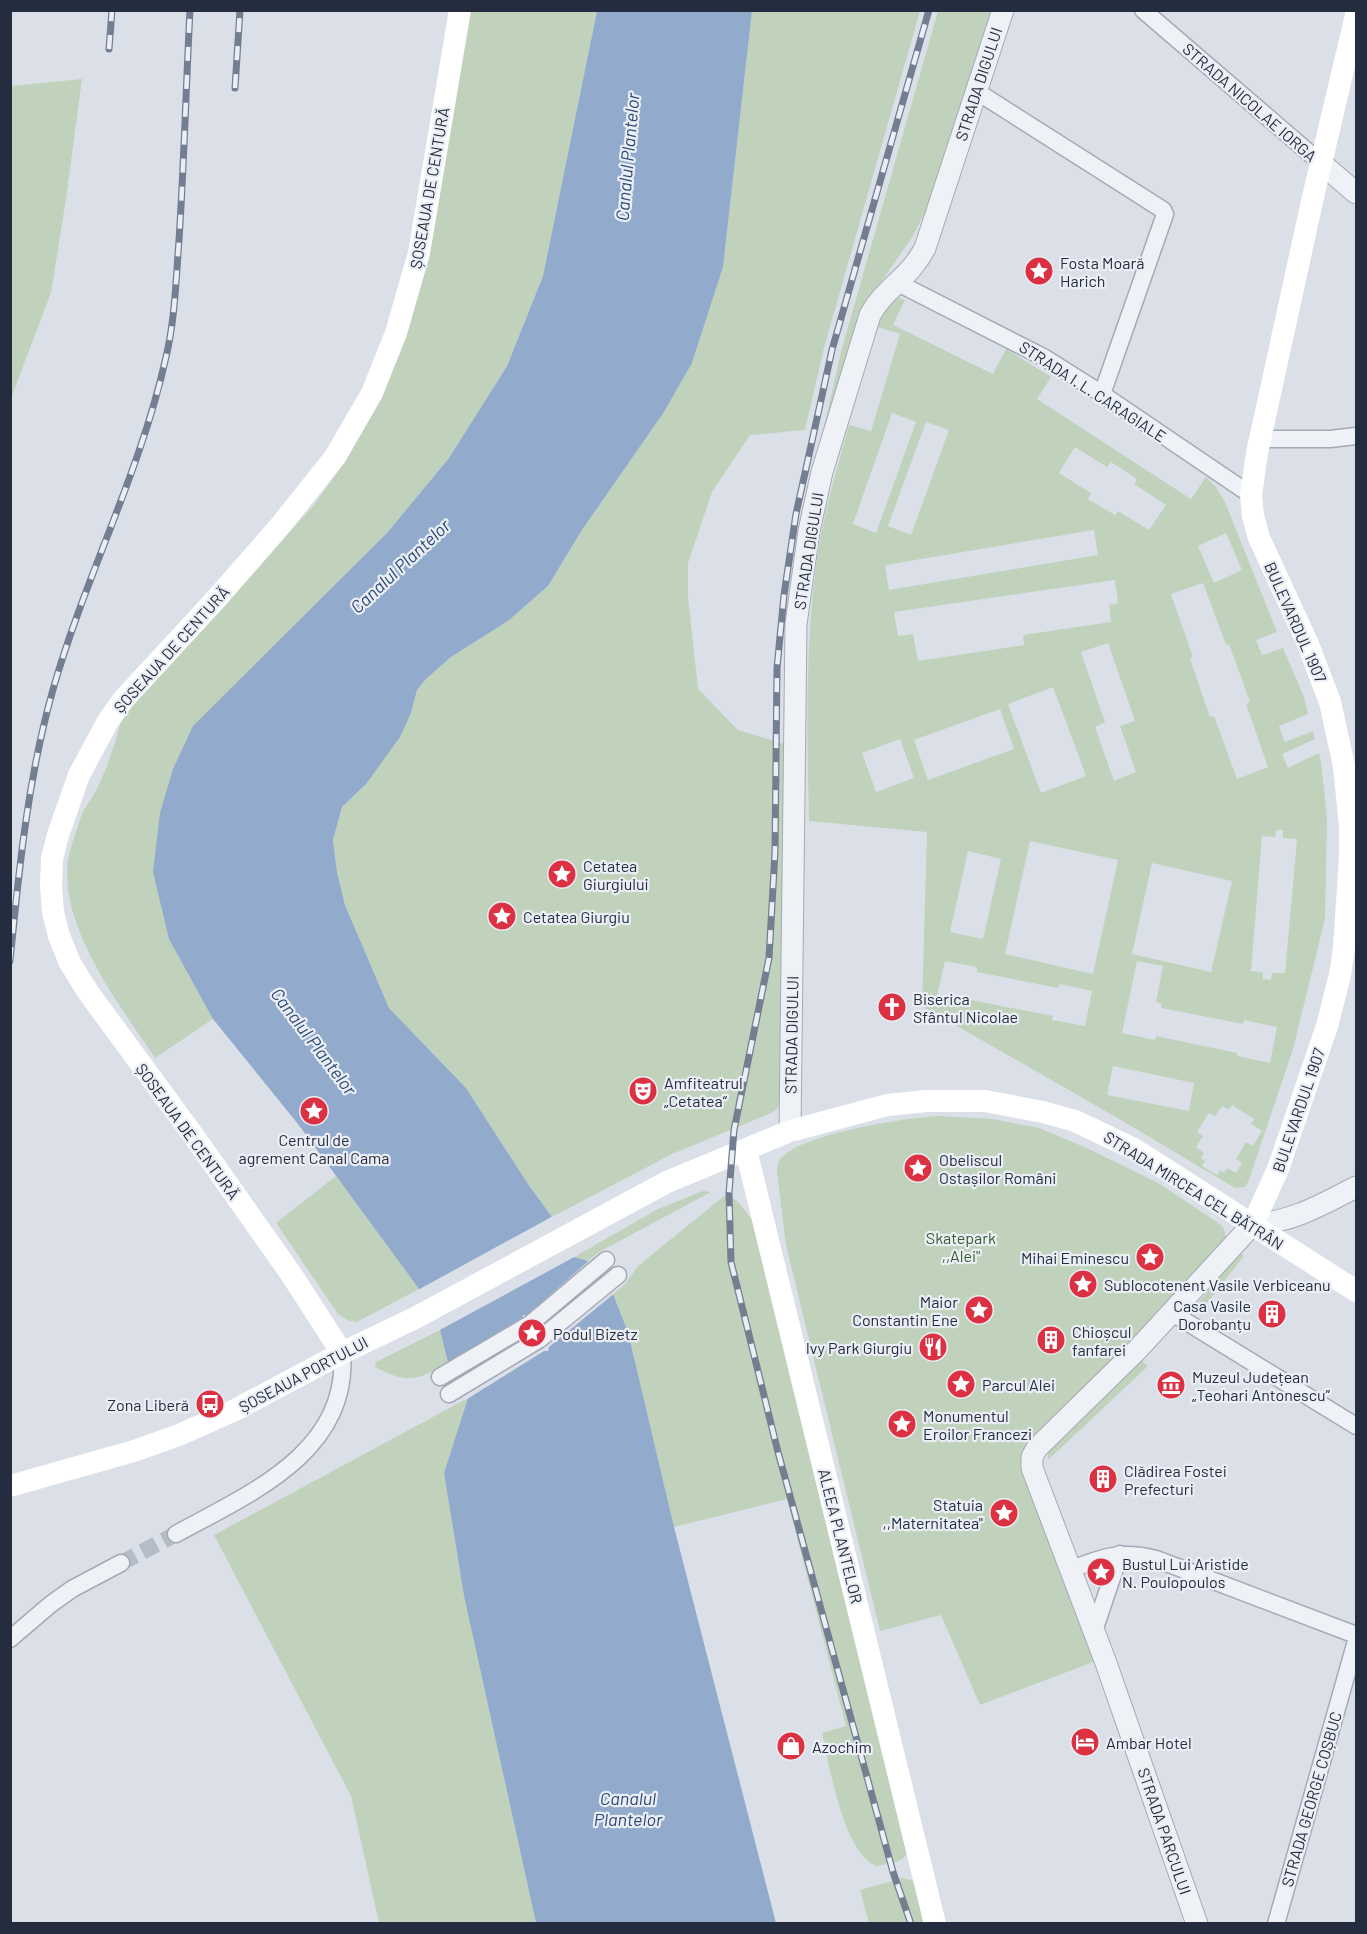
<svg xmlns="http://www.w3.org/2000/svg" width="1367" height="1934" font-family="Barlow,sans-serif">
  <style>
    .green { fill: #c0d2bb; fill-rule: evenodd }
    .water { fill: #92abcc }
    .pier { fill: #dbe0e8 }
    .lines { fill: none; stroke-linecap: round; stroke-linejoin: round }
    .minor-tunnel { stroke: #b6bcc6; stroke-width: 16; stroke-dasharray: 16 8; stroke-linecap: butt }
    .minor-casing { stroke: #a4aab5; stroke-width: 19 }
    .tertiary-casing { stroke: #a4aab5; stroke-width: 23 }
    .minor { stroke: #eef1f6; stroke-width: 16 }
    .tertiary { stroke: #eef1f6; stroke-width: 21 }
    .secondary { stroke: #fff; stroke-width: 22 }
    .rail-casing { stroke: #737e93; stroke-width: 7 }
    .rail { stroke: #ebeff5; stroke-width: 4.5; stroke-dasharray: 14; stroke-linecap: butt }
    .labels { text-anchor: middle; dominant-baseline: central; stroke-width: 4.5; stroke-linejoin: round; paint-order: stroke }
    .street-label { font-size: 16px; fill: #242c3f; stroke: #ebeff5 }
    .poi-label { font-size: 16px; fill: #242c3f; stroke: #ebeff5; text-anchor: start }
    .park-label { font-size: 16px; fill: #365c30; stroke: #ebeff5 }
    .water-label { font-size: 18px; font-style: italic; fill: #2a4977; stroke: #ebeff5 }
  </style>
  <rect width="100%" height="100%" fill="#dbe0e8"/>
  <path class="green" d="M467,11H597L543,276L507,366L449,458L387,533L299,622L192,979L213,1019L155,1058C119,1004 50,916 71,847C75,836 78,823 83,812C88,803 95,794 99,784C110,762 116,738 123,715L314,505L348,457L376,407Z
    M752,11H920L824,348L805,430L750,435L712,492L688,563V597L698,689L738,730L788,745L779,1103L777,1109L771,1113L672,1154L552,1217L528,1184L466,1088L389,1008L345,905L337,872L333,840L342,807L366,784L411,713L417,690L426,679L451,657L508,621L548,586L582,530L664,412L692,363L723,267Z
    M938,11H992L926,210L913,236L868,301L828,431H823L841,352Z
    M82,79L66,199L51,293L11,398V86Z
    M900,298L905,300L893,325L993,374L1006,349L1051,377L1037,399L1191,499L1206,477L1216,487L1225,502L1277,632L1256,640L1262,655L1283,648L1304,697L1308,714L1279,726L1285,742L1313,731L1315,739L1282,754L1288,768L1319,753L1321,761L1327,818L1325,919L1293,1049L1249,1180L1245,1187L1235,1188L1121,1120L922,1006L927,832L809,821C807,736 805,644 817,559C823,514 837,469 849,425L871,431L900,334L878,327C883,315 887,302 900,298ZM892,413L916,422L876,533L853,524ZM926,422L949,430L911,535L888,526ZM1075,447L1107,467L1111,462L1137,479L1134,484L1166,505L1149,530L1118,511L1115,515L1088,499L1091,493L1059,473ZM1094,530L1098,555L889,590L885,565ZM1226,533L1242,570L1214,583L1198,546ZM1115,580L1118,603L1109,605L1111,622L1023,635L1024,645L918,661L913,634L898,636L894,612ZM1203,583L1226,645L1229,644L1250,702L1246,704L1268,767L1237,779L1214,716L1210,717L1190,659L1193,657L1171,594ZM1108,643L1135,721L1120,726L1136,772L1114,781L1095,727L1105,722L1081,652ZM1053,687L1086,776L1041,793L1008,704ZM1000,709L1014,749L928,780L914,740ZM900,739L914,778L876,792L862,753ZM1276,830H1283V838L1297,839L1285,973H1272L1271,980L1263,979V972L1251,971L1262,836L1275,837ZM1030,841L1118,860L1093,974L1005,954ZM968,851L1001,859L983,939L950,932ZM1152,863L1232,881L1211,972L1132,954ZM945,961L977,967V972L1058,988L1060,984L1092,991L1085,1026L1052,1020L1053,1016L971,1000L970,1003L937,996ZM1137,961L1163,966L1156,1002L1162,1004L1161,1008L1243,1024L1244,1020L1277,1027L1270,1063L1237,1056V1053L1156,1036L1155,1040L1122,1033ZM1113,1066L1194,1083L1189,1111L1107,1095ZM1232,1105L1254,1119L1251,1124L1262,1131L1253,1146L1246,1142L1236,1159L1242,1163L1236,1173L1227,1168L1224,1173L1220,1170L1217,1175L1202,1166L1205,1161L1201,1158L1204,1153L1196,1147L1203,1136L1197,1132L1209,1113L1215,1116L1222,1106L1229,1110Z
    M937,1116L993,1119L1039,1128L1089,1149L1160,1184L1217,1222L1223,1227L1226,1237L1236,1244L1032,1457L1104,1658L980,1705L941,1615L880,1631L786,1245L777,1172C777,1169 777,1166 778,1163C791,1134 908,1118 937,1116Z
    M336,1176L419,1289L357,1322L349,1321L338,1314L276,1223Z
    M703,1191L711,1192L599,1252L588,1261L574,1257L658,1209Z
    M724,1196C739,1196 743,1211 752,1219L907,1854C901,1863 887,1864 877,1866C844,1856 829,1764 822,1733L846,1726L787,1499L674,1527L628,1332L613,1294L625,1284L638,1266Z
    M1240,1252L1244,1256L1204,1307L1198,1303Z
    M440,1330L448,1363C417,1381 408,1384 375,1367L376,1362Z
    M1141,1360L1148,1366L1048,1460V1451Z
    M468,1398L444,1473L464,1596L536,1923H379L351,1796L214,1535Z
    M903,1878L914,1881L928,1923H869L860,1890Z"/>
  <path class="water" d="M597,11H752L723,267L692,363L664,412L582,530L548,586L508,621L451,657L426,679L417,690L411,713L400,737L366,784L342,807L333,840L337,872L345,905L389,1008L466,1088L528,1184L552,1217L574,1257L588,1261L613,1294L628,1332L674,1527L776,1923H536L464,1596L444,1473L468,1398L448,1363L440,1330L419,1289L298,1124L213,1019L169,939L153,872L160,813L173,769L193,726L387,533L449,458L507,366L543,276Z"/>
  <path class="pier" d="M555,1215L578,1255L438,1331L416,1291Z
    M591,1259L616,1292L549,1347L548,1351H544L464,1401L445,1364L522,1318L523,1315H527Z"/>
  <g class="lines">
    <path class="minor-tunnel" d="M121,1563L176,1534"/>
    <g class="minor-casing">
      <path id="minor" d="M1143,10L1321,163
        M976,91L1163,210L1165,214L1163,220L1102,394
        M896,282L1045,358L1102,394L1251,495
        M1260,439H1330L1356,436
        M1172,1313L1356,1426
        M440,1377L530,1324L606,1260
        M449,1394L540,1339L618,1275
        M176,1534C249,1494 350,1452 342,1353
        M1070,1570C1102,1557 1121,1550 1156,1559L1356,1635
        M1094,1631L1120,1554
        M10,1639L51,1604L72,1589L121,1563
        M1276,1924L1356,1641"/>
    </g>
    <g class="tertiary-casing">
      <path id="tertiary" d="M1321,163L1356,193
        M790,1131L796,624L809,531L822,472L870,315C886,286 910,278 925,248L1003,10
        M1197,1924L1106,1663L1032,1468V1457L1037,1448L1138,1349L1253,1224C1291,1223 1323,1204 1356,1187"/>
    </g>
    <use href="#minor" class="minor"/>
    <use href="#tertiary" class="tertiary"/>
    <path class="secondary" d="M746,1150L935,1924
      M1253,1224L1278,1169L1327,1026L1340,975L1344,948L1350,857V827L1344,766L1330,702L1308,644L1259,538L1253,516L1251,495L1257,453L1313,197L1356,15
      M342,1353L291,1274L193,1135L88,992L70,963L59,936L53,912L51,886L52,859L58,835L79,775L108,721L123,700L217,598L280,526L335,457L372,393L396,333L419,253L460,10
      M10,1486L134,1451L179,1435L235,1410L342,1353L415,1318L667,1182L790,1131L887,1105L926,1101H985L1043,1112L1075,1121L1134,1149L1356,1291"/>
    <g class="rail-casing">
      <path id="rail" d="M109,49L112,10
        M235,88L240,10
        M10,961C19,869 28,776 54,686C86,575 141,471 166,357C175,319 176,279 179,240C184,164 186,87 190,10
        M911,1924L893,1872L778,1452L731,1262L729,1193L734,1130L769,958L775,852L777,668L784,595L796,514L832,350L929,10"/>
    </g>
    <use href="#rail" class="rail"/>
  </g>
  <defs>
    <g id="sight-disc" transform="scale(1.5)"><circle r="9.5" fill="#dc3143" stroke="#ebeff5"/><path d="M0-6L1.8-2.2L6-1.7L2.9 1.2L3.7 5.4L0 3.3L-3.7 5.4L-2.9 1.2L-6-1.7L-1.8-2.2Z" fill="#fff"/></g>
    <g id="church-disc" transform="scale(1.5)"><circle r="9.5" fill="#dc3143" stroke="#ebeff5"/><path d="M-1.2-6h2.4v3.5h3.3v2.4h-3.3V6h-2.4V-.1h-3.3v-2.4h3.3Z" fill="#fff"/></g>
    <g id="theatre-disc" transform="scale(1.5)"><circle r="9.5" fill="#dc3143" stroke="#ebeff5"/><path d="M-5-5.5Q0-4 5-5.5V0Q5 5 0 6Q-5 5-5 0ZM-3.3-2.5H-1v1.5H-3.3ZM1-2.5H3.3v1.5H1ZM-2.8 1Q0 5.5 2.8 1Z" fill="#fff"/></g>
    <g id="building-disc" transform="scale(1.5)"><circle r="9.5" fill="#dc3143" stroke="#ebeff5"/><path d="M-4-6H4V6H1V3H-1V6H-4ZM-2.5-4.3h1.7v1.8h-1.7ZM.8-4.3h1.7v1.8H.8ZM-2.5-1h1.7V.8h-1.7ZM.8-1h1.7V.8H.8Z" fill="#fff"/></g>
    <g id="restaurant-disc" transform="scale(1.5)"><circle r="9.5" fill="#dc3143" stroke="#ebeff5"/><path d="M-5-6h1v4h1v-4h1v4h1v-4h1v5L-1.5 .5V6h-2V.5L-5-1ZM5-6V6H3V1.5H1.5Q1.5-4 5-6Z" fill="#fff"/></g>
    <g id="museum-disc" transform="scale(1.5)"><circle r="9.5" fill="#dc3143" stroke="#ebeff5"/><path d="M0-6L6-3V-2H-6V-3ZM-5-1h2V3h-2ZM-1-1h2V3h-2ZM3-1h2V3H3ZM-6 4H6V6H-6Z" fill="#fff"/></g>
    <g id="bus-disc" transform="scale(1.5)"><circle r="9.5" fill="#dc3143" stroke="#ebeff5"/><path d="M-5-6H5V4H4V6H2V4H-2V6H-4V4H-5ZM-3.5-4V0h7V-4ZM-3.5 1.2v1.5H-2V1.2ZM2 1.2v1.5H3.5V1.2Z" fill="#fff"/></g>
    <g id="hotel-disc" transform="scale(1.5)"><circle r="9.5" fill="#dc3143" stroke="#ebeff5"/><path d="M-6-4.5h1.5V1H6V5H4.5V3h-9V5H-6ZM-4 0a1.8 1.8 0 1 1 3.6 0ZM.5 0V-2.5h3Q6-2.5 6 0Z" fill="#fff"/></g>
    <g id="shop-disc" transform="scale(1.5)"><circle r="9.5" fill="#dc3143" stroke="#ebeff5"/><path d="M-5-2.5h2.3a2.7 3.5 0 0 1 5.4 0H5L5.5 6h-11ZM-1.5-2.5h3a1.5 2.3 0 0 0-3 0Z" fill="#fff"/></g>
  </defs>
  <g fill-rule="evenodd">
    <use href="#sight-disc" x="1039" y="271"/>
    <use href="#sight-disc" x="562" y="874"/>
    <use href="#sight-disc" x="502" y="916"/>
    <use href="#church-disc" x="892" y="1007"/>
    <use href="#theatre-disc" x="643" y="1091"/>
    <use href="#sight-disc" x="314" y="1111"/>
    <use href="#sight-disc" x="918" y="1168"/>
    <use href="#sight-disc" x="1150" y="1257"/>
    <use href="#sight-disc" x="1083" y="1284"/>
    <use href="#sight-disc" x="979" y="1310"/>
    <use href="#building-disc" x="1272" y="1314"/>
    <use href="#sight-disc" x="532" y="1333"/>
    <use href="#building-disc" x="1051" y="1340"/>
    <use href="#restaurant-disc" x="933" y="1347"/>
    <use href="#sight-disc" x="961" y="1384"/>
    <use href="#museum-disc" x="1171" y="1385"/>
    <use href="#bus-disc" x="210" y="1404"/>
    <use href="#sight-disc" x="902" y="1424"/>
    <use href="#building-disc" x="1103" y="1479"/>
    <use href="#sight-disc" x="1004" y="1513"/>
    <use href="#sight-disc" x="1101" y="1572"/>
    <use href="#hotel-disc" x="1085" y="1742"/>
    <use href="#shop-disc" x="791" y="1746"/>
  </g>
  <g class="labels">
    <g class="street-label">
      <text transform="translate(978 84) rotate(-72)">STRADA DIGULUI</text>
      <text transform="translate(1250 102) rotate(41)">STRADA NICOLAE IORGA</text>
      <text transform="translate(429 188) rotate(-80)">ȘOSEAUA DE CENTURĂ</text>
      <text transform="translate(1093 391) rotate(33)">STRADA I. L. CARAGIALE</text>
      <text transform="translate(808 551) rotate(-81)">STRADA DIGULUI</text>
      <text transform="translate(1296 622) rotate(66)">BULEVARDUL 1907</text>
      <text transform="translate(171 649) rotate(-48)">ȘOSEAUA DE CENTURĂ</text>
      <text transform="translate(791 1035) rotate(-89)">STRADA DIGULUI</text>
      <text transform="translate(1298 1110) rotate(-71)">BULEVARDUL 1907</text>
      <text transform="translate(188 1131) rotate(54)">ȘOSEAUA DE CENTURĂ</text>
      <text transform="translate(1194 1190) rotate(32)">STRADA MIRCEA CEL BĂTRÂN</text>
      <text transform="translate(303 1374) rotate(-28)">ȘOSEAUA PORTULUI</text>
      <text transform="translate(841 1536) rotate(76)">ALEEA PLANTELOR</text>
      <text transform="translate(1311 1799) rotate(-74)">STRADA GEORGE COȘBUC</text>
      <text transform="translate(1165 1831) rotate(71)">STRADA PARCULUI</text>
    </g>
    <g class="poi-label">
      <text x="1060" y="262">Fosta Moară<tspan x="1060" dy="18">Harich</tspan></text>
      <text x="583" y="865">Cetatea<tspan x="583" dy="18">Giurgiului</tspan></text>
      <text x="523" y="916">Cetatea Giurgiu</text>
      <text x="913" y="998">Biserica<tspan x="913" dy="18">Sfântul Nicolae</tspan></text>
      <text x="664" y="1082">Amfiteatrul<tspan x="664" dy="18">„Cetatea“</tspan></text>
      <text x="314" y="1139" text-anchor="middle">Centrul de<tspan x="314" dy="18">agrement Canal Cama</tspan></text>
      <text x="939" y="1159">Obeliscul<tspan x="939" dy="18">Ostașilor Români</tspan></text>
      <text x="1129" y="1257" text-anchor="end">Mihai Eminescu</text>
      <text x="1104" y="1284">Sublocotenent Vasile Verbiceanu</text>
      <text x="958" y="1301" text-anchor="end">Maior<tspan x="958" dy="18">Constantin Ene</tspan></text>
      <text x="1251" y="1305" text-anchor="end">Casa Vasile<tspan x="1251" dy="18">Dorobanțu</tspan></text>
      <text x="1072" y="1331">Chioșcul<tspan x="1072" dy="18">fanfarei</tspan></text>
      <text x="553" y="1333">Podul Bizetz</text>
      <text x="912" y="1347" text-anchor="end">Ivy Park Giurgiu</text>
      <text x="1192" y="1376">Muzeul Județean<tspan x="1192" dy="18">„Teohari Antonescu”</tspan></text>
      <text x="982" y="1384">Parcul Alei</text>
      <text x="189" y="1404" text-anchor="end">Zona Liberă</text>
      <text x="923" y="1415">Monumentul<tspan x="923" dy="18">Eroilor Francezi</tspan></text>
      <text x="1124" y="1470">Clădirea Fostei<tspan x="1124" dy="18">Prefecturi</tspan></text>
      <text x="983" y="1504" text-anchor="end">Statuia<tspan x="983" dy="18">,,Maternitatea"</tspan></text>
      <text x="1122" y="1563">Bustul Lui Aristide<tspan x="1122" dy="18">N. Poulopoulos</tspan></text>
      <text x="1106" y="1742">Ambar Hotel</text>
      <text x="812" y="1746">Azochim</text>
    </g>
    <g class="park-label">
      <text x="961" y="1237">Skatepark<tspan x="961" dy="18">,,Alei"</tspan></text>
    </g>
    <g class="water-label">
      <text transform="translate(627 157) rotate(-85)">Canalul Plantelor</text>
      <text transform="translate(400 566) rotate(-43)">Canalul Plantelor</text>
      <text transform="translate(314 1041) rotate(53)">Canalul Plantelor</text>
      <text x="628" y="1798">Canalul<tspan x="628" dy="21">Plantelor</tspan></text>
    </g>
  </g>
  <rect width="1367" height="1934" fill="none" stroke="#242c3f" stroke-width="24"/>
</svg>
